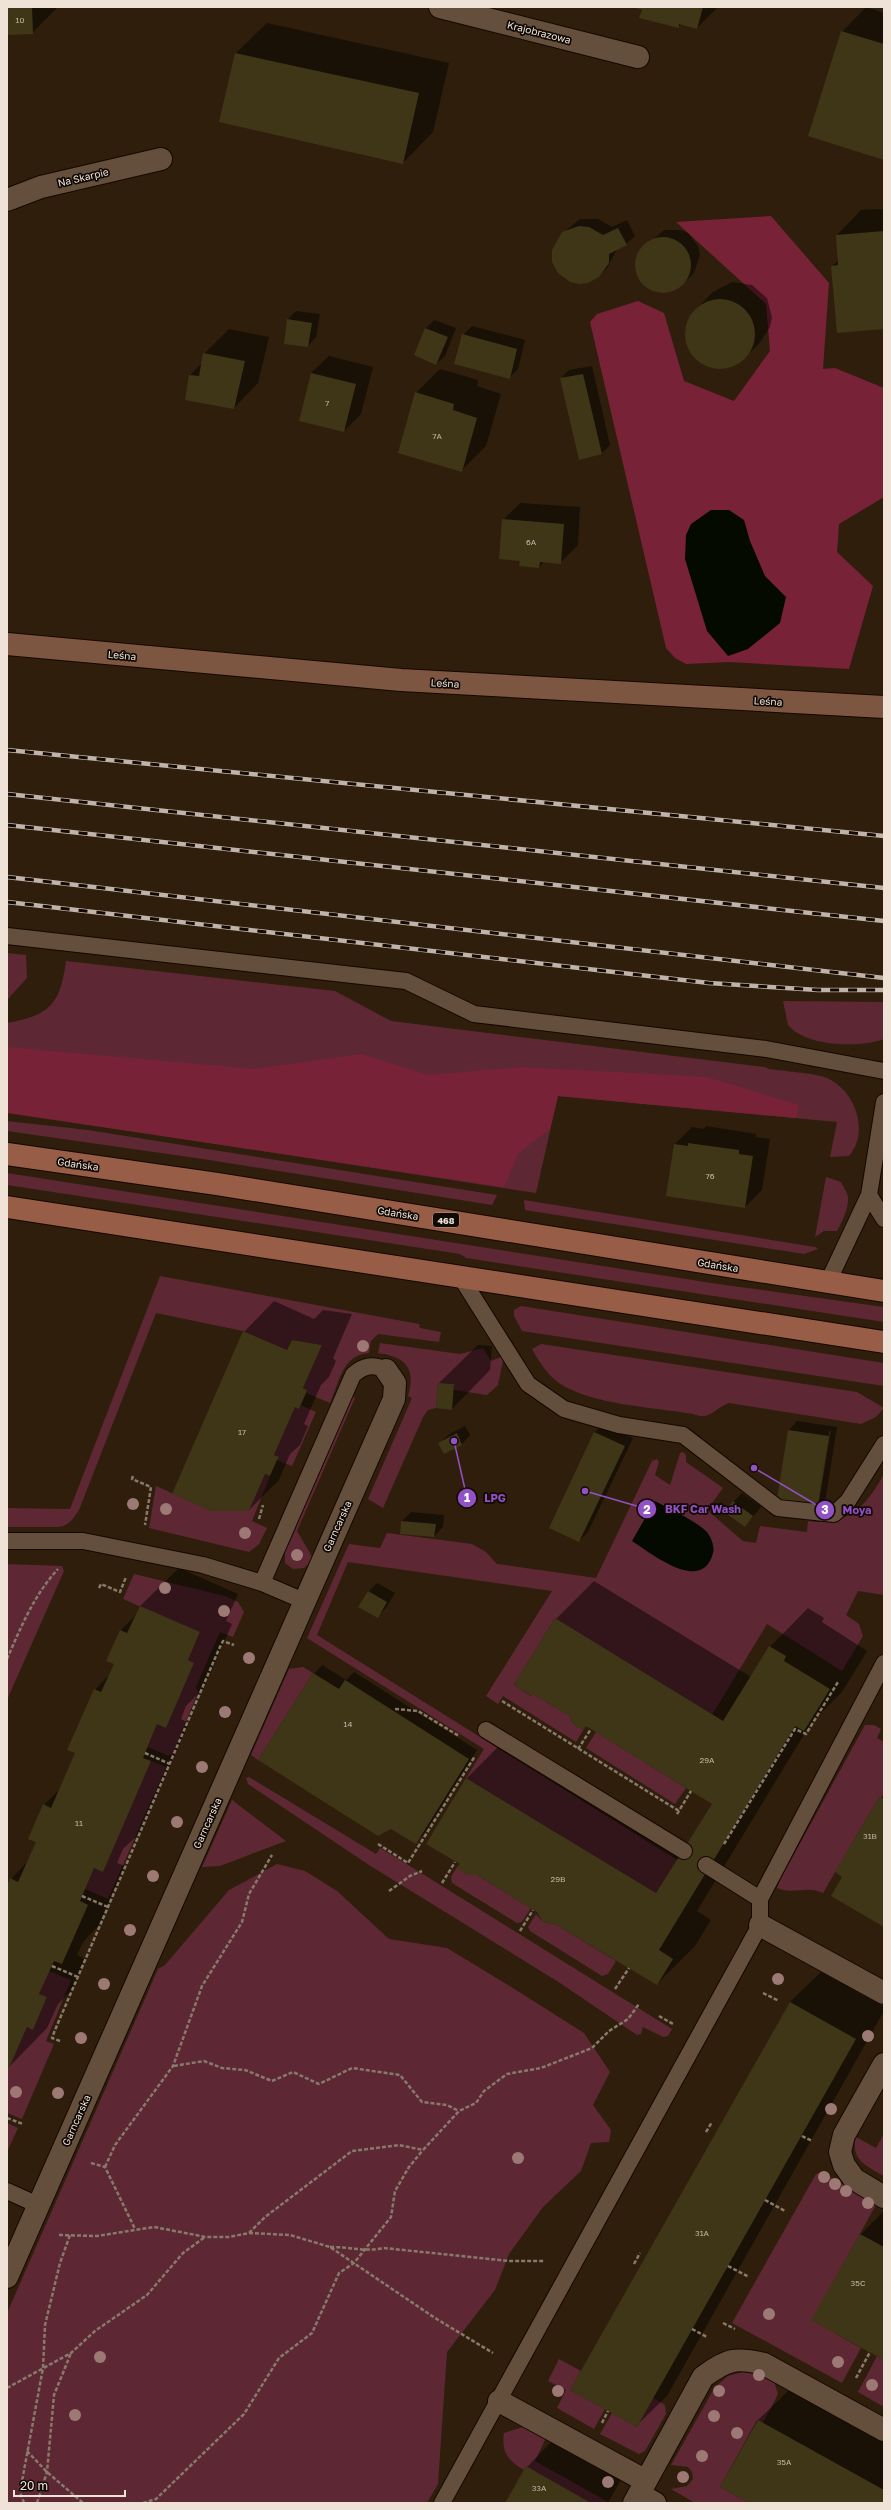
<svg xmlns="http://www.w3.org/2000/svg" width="891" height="2510" font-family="'Golos Text',sans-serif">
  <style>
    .green { fill: #5d2833 }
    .forest { fill: #782238 }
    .water { fill: #050a00 }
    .shadow { fill: #0007; fill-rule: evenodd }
    .building { fill: #3f3618 }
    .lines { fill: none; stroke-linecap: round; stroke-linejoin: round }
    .lane-casing { stroke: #160700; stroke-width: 18 }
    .street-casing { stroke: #160700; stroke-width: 24 }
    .secondary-casing { stroke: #160700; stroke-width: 24 }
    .primary-casing { stroke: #160700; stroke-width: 24 }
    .path { stroke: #887a6b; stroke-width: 2.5; stroke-dasharray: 4 2; stroke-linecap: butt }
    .lane { stroke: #634f3c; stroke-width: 16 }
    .street { stroke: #634f3c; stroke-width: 22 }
    .secondary { stroke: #7d5642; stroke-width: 22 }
    .primary { stroke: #975d47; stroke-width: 22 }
    .rail-casing { stroke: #c1b3a7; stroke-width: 4.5 }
    .rail { stroke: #110904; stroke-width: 3; stroke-dasharray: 9; stroke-linecap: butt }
    .tree { fill: #9d7975 }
    .labels { text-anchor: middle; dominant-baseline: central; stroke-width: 3.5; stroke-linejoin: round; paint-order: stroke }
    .number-label { font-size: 8px; fill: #c3b8a8 }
    .shield { fill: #110904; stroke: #aca298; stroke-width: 1 }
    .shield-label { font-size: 9px; font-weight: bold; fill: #efe3d8 }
    .street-label { font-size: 10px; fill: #efe3d8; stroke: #110904 }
    .leader { fill: none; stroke: #9251c4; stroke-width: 1.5 }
    .callout-dot { fill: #9251c4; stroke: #110904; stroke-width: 1.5 }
    .mark-label { font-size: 12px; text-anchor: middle; font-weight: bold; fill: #fff }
    .callout-label { font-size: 11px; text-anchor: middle; font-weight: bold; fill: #9251c4; stroke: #110904; stroke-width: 3.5; stroke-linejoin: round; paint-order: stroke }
  </style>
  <rect width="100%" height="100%" fill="#2f1e0c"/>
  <path class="green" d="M7,953L26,955L27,978L7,1000Z
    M66,961L335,991L391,1021L765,1067L769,1069C783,1071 815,1073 827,1078C855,1090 870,1132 849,1156L830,1157L837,1122L558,1096L536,1193L7,1112V1023C50,1015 60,1005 66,961Z
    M783,1001L884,1002V1039C859,1048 806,1047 788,1025Z
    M7,1121L88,1130L497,1195L492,1205L203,1159L7,1131Z
    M7,1173L718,1284L884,1307V1322L466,1258L460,1254L7,1185Z
    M826,1177L841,1182C843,1186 847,1192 848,1197C849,1208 842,1222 837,1231H824L815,1237Z
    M524,1200L815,1247L818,1249L804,1254L525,1210Z
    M160,1276L419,1324L420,1328L441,1332L439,1342L378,1334L371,1341L369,1353C342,1355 340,1381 330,1403L306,1393L307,1390L303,1388L322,1345L292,1340L287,1350L243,1331L156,1313L79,1510C73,1519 69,1526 58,1527H7V1508L70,1509Z
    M521,1306L884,1363V1386L522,1331L514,1316V1310Z
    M380,1343L460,1354L483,1348L491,1361L501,1357L503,1361L498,1385L487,1395L454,1390V1384L438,1383L436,1408L428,1410L423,1417L383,1508L368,1499L412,1398L408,1396C416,1368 406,1357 378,1353Z
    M541,1344L857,1392L884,1408L876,1417L861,1424L729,1403C714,1408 711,1421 693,1414C653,1407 592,1405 559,1383C547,1374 539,1362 532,1349Z
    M352,1396L355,1398L297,1531L314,1560L304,1568L293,1569L285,1563V1552Z
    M301,1405L316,1412L292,1466L277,1460L279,1457L274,1455L295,1407L299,1408Z
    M683,1452L686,1455V1462L723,1488L707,1510L743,1541L756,1543L760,1526L807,1532L808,1521C848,1527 866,1506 884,1474V1595L858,1591L846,1615L859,1624L863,1636L842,1671L767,1624L712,1715L555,1618L514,1685L531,1696L533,1694L572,1717L570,1720L577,1727L584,1729L576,1742L503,1696L498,1704L486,1696L552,1591L348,1562L317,1635L677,1860L656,1893L466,1778L484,1749L307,1638L349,1544L380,1548L387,1533L472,1544L486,1552L497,1564L596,1578L652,1461L657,1459L659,1462L655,1475L670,1485L680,1453Z
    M265,1474L270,1476L252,1521L267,1528L259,1544L249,1552L149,1528L156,1486L212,1511H249Z
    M7,1564L62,1566L64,1571L7,1700Z
    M134,1574L225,1596L238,1602L244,1612L233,1637L220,1632L196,1687L198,1692L172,1755H166L148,1747L157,1724L166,1728L194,1663L188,1660L200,1633L123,1599Z
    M303,1667L313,1673L258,1760L251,1755L289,1669Z
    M865,1725H874L881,1729L877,1738L884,1742V1799L879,1797L823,1893C808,1885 792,1895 777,1888L780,1880Z
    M596,1732L686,1788L675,1804L586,1748Z
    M151,1761L166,1767L108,1899L85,1889L94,1868L103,1871Z
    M249,1777L376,1854L380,1848L405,1863L672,2029L668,2036L663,2037L643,2027L641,2034L637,2035L560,1983L369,1865L248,1784L246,1778Z
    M232,1800L286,1841L220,1866L202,1867Z
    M277,1864L305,1871L337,1891L389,1939L447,1948L516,1990L584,2033L610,2072L593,2105L611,2130L609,2142L591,2143L581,2171L543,2207L509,2254L495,2290L447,2352L438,2484L427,2503H7V2313L158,1969L165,1965L229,1890Z
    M457,1867L468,1875H477L531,1908L522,1922L517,1923L452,1883L451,1877Z
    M536,1914L543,1922L555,1924L616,1961L608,1974L602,1976L530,1931L528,1927Z
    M49,1971L71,1980L46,2041L54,2044L22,2119L7,2113V2067H9L27,2027L33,2030L47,1998L39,1994Z
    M7,2123L18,2128L7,2152Z
    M884,2134V2176C867,2166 850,2160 856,2137L876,2148Z
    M821,2172L877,2203L812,2320L861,2348L842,2383L732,2323L816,2174Z
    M877,2356L884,2360V2407L858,2392Z
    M559,2359L581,2371L570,2390L605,2409L594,2429L557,2408L566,2390L548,2381Z
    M750,2370L759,2372L774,2381L778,2394L763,2423L757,2420L720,2487L749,2503H695L671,2489L687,2486L693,2479L692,2472L688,2467L671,2465L715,2387L728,2376Z
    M653,2398L665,2405L666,2414L645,2451L639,2454L600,2434L612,2413L637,2427Z
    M523,2427L534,2430L546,2438L535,2461L610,2503H591L526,2466L524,2470C508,2461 501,2451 504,2433Z"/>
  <path class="forest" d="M771,216L829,283L823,369L835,368L884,388V497L839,524L837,552L873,586L849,669L730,662L686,664L675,658L666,648L590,322L597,314L638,301L664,313L684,381L734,401L770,351L766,304L676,222Z
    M7,1047L255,1069L361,1054L429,1075L523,1067L707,1077L799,1105L796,1118L558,1096L550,1129L518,1154L504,1187L7,1113Z"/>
  <path class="water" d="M711,510H729L744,520L750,541L765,576L786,597L780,623L748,649L728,656L707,631L685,559L686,535L691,524Z
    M655,1501C670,1509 694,1520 706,1531C711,1536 715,1547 713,1553C702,1595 651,1553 632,1541Z"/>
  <path class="shadow" d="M7,7H57V8L32,33L7,34Z
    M634,7H718L697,28L681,24L678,27Z
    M866,7L884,13V159L842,32Z
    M267,23L449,63L433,132L403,163L221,122L236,53Z
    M884,209V328L832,266L839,260L837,235L861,210Z
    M580,219H598L612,227L627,220L635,236L626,244L617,249L607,268L598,277L553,251L563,233Z
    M664,230H680L688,233L698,246L700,255L694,273L685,282L669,292H659L651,289L638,275L636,266L641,250Z
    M732,282L752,285L767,298L772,317L770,327L759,344L741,361L732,366L712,367L703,364L689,349L686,338V328L696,309L713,292Z
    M296,311L320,314L316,337L308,346L287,320Z
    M434,320L456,328L445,356L436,364L415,355L426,328Z
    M472,326L525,340L518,369L509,378L463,335Z
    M229,329L269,337L258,383L234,408L190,375L202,363L204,354Z
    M329,356L373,367L361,414L344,431L311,373Z
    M592,366L610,445L602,453L561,378L569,370Z
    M440,369L478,380L477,386L501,394L486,446L461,471L416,393Z
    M520,503L580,507L578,545L560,563L544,562L539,567L521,560L503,520Z
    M706,1126L756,1134V1137L770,1139L762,1190L745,1207L675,1144L692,1127L704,1129Z
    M274,1301L314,1319L323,1310L352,1314L333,1358L336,1361L329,1377L321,1385L304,1424L308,1426L300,1445L290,1454L279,1480L249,1510L244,1332Z
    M478,1345L492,1346L490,1370L452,1409L439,1383Z
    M797,1421L837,1427L825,1502L816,1510L777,1504L789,1430ZM829,1431H831L819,1502H817Z
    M603,1424L633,1438L588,1532L579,1541L595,1432Z
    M465,1426L470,1435L462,1444L445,1453L440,1443L448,1435Z
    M742,1493L761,1507L745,1526L733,1502Z
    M411,1512L444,1515L443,1527L434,1536L401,1533L402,1521Z
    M179,1568L238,1594L226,1621L232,1624L204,1688L186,1706L181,1719L189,1723L141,1832L123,1849L117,1863L125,1866L100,1924L83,1942L77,1955L85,1959L71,1991L58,2004L47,2028L9,2067L7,2066V1889L11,1879L28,1861L37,1842L44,1805L61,1788L76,1753L95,1690L110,1674L115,1663L120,1631L137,1614L140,1606Z
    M594,1581L751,1677L770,1647L808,1608L824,1618L822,1622L867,1651L842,1692L811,1723L697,1911L711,1920L695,1946L657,1984L427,1843L467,1778L505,1740L684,1849L714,1804L573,1717L556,1619Z
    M377,1583L395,1593L386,1608L377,1617L360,1606L369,1591Z
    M322,1665L346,1680L354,1672L477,1750L424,1834L416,1842L391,1828L314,1674Z
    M884,1793V1926L843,1876L836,1872Z
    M821,1972L884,2007V2011L667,2396L636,2426L790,2002Z
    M884,2211V2359L813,2320L861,2234Z
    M789,2390L884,2443V2503H751L722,2486L758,2420Z
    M557,2436L624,2474L608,2503H506L527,2467Z"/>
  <path class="building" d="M7,7H32L33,34L7,35Z
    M632,7H703L697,29L679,24V28L639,18L642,10Z
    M841,31L884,44V160L808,136Z
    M235,53L419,93L403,164L219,122Z
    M579,226L589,227L603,235L618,228L627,245L609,254V263L599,277L588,283L579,284L570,282L558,273L552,262V250L562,232Z
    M884,231V329L837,333L831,266L838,265L836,235Z
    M635 265a28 28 0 1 1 56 0a28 28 0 1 1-56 0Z
    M685 334a35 35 0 1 1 70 0a35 35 0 1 1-70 0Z
    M287,319L312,323L308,347L284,344Z
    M425,328L448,337L436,365L414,355Z
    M462,334L517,349L510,379L454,364Z
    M203,353L245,361L234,409L185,400L189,375L199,376Z
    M311,373L356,384L344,432L299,421Z
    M583,374L602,454L579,460L560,378Z
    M415,392L454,404L453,410L477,418L462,472L398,453Z
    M502,519L564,524L561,564L540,562L539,568L519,566L520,561L499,559Z
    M688,1143L739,1150V1154L753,1156L745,1208L666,1196L674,1144L688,1146Z
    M243,1331L287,1350L292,1340L322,1345L303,1388L307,1390L306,1393L299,1409L295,1407L274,1455L279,1457L277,1460L270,1476L265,1474L249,1511H212L172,1494Z
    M438,1383L454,1384L452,1410L436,1408Z
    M788,1430L829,1436L817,1511L776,1505Z
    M594,1432L625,1446L579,1542L549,1528Z
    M457,1433L462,1445L444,1454L438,1443Z
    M733,1501L753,1516L745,1527L724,1512Z
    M401,1521L436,1524L434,1537L400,1534Z
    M368,1591L387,1602L378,1618L358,1607Z
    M140,1606L200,1632L188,1660L194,1663L166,1728L157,1724L143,1758L151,1761L103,1872L94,1868L80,1901L88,1905L62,1964L54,1961L39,1994L47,1997L33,2030L27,2027L9,2068L7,2067V1886L10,1878L18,1882L36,1842L28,1839L43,1804L51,1808L75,1753L67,1750L94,1689L101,1692L114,1664L106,1661L120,1630L127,1633Z
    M555,1618L723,1721L769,1646L786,1656L784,1661L830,1689L804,1731L795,1726L659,1950L673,1959L657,1985L555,1924L543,1922L537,1912L477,1875H468L462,1872L457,1867L460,1864L426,1844L466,1778L656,1893L712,1804L586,1726L584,1729L577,1727L570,1720L572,1717L533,1694L532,1696L514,1685Z
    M313,1673L339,1689L345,1680L469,1759L416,1844L391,1829L378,1836L258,1760Z
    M879,1797L884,1799V1927L831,1896L842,1877L835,1872Z
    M790,2002L856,2039L637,2427L570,2390Z
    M860,2234L884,2247V2360L811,2320Z
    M758,2420L884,2490V2503H749L720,2487Z
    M526,2466L591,2503H505Z"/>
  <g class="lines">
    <g class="lane-casing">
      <path id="lane" d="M7,936L406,981L474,1014L766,1049L884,1071
        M869,1195L884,1219
        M460,1276L528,1384L564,1409L619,1425L683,1435L778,1508L834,1514L848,1501L884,1444
        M828,1282L869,1195L884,1102
        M7,1541H83L203,1565L262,1583L304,1601
        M262,1583L353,1375C364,1365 373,1364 386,1370
        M486,1730L684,1851
        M706,1865L760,1899
        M7,2191L38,2205
        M442,2503L760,1925V1899L884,1663"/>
    </g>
    <g class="street-casing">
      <path id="street" d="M440,7L638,57
        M7,200L41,187L161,159
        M760,1925L884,1993
        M884,2064L844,2135L840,2152L844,2165L854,2179L884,2197
        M7,2277L394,1399L395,1383L386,1370
        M499,2401L646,2481
        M639,2494L655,2503
        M634,2503L703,2377C727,2359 736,2357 764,2364L884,2430"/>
    </g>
    <g class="secondary-casing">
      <path id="secondary" d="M7,644L401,680L884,707"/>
    </g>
    <g class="primary-casing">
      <path id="primary" d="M7,1154L217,1184L884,1291
        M7,1207L884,1342"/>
    </g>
    <path class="path" d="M133,1476L132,1479L151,1487L145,1525
      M259,1519L263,1505
      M99,1588L101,1584L120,1592L126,1577
      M7,1659C21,1627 34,1595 58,1569
      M502,1701L679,1811
      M395,1709L418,1711L459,1736
      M578,1749L591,1729
      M145,1753L170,1764
      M677,1814L691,1791
      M378,1844L408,1863L475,1756
      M724,1844L795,1729L806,1734L838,1682
      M442,1883L455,1862
      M389,1891L410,1876L422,1871
      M82,1896L108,1907
      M520,1931L533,1910
      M52,1966L78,1977
      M615,1989L629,1968
      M763,1993L779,2001
      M659,2016L673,2024
      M60,2041L52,2038L55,2030L219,1649L223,1641L234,1645
      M174,2066L204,2061L222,2068L245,2070L272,2081L293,2072L319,2084L352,2068L400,2075L422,2102L447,2105L459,2111
      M7,2118L23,2124
      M706,2132L712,2122
      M802,2136L812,2141
      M91,2163L105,2167L135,2229
      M105,2167L115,2145L173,2066L202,1986L242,1922L249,1894L272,1855
      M765,2200L785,2211
      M249,2233L265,2217L352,2151L399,2145L423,2150L459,2111L476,2103L484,2091L507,2074L541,2068L592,2048L609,2031L628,2019L639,2004
      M59,2235L97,2236L154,2227L206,2237H229L249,2233L290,2235L330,2247L435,2318L493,2353
      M330,2247C351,2247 365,2252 384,2248L509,2261H544
      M634,2264L640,2253
      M728,2266L749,2277
      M723,2323L735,2329
      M692,2329L707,2337
      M856,2378L870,2352
      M7,2388L71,2353L95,2331L147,2295L183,2253L205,2237
      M602,2423L608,2411
      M27,2451L47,2472L83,2503
      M24,2503L20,2492L43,2368L45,2325L60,2263L70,2235
      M37,2503L47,2472L54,2395L71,2353
      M143,2503L156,2499L244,2414L279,2358L312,2333L339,2273L354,2263L391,2217L395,2191L409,2167L423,2150"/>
    <use href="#lane" class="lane"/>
    <use href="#street" class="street"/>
    <use href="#secondary" class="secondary"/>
    <use href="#primary" class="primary"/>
    <g class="rail-casing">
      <path id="rail" d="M7,750L884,836
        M7,794L884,888
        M7,825L884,921
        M7,877L884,978
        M7,902L709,983L818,990H884"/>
    </g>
    <use href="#rail" class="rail"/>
  </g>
  <g class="tree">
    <circle cx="363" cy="1346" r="6"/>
    <circle cx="133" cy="1504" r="6"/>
    <circle cx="166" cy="1509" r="6"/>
    <circle cx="245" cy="1533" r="6"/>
    <circle cx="297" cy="1555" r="6"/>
    <circle cx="165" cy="1588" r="6"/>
    <circle cx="224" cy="1611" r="6"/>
    <circle cx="249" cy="1658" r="6"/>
    <circle cx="225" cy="1712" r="6"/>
    <circle cx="202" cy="1767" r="6"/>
    <circle cx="177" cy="1822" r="6"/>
    <circle cx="153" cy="1876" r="6"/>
    <circle cx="130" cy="1930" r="6"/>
    <circle cx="778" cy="1979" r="6"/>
    <circle cx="104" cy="1984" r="6"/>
    <circle cx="868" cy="2036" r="6"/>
    <circle cx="81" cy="2038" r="6"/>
    <circle cx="16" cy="2092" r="6"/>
    <circle cx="58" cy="2093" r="6"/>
    <circle cx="831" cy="2109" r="6"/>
    <circle cx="518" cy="2158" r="6"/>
    <circle cx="824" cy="2177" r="6"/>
    <circle cx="835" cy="2184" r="6"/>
    <circle cx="846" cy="2191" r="6"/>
    <circle cx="868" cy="2203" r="6"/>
    <circle cx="769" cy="2314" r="6"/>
    <circle cx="100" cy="2357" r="6"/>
    <circle cx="838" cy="2362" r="6"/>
    <circle cx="759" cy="2375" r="6"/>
    <circle cx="872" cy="2385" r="6"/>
    <circle cx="558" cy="2391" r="6"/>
    <circle cx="719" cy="2391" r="6"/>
    <circle cx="75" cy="2415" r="6"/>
    <circle cx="714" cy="2416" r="6"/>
    <circle cx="737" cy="2433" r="6"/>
    <circle cx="702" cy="2456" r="6"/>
    <circle cx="683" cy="2477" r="6"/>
    <circle cx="608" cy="2482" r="6"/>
  </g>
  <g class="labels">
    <g class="number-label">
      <text x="20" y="20">10</text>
      <text x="327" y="403">7</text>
      <text x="437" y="436">7A</text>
      <text x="531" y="542">6A</text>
      <text x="710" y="1176">76</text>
      <text x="242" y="1432">17</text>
      <text x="348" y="1724">14</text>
      <text x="707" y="1760">29A</text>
      <text x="79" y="1823">11</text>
      <text x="870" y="1836">31B</text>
      <text x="558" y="1879">29B</text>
      <text x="702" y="2233">31A</text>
      <text x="858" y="2283">35C</text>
      <text x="784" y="2462">35A</text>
      <text x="539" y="2488">33A</text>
    </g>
    <rect class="shield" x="433" y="1213" width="26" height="14" rx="3"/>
    <g class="shield-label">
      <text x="446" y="1220">468</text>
    </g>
    <g class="street-label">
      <text transform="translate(539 32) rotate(14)">Krajobrazowa</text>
      <text transform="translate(83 177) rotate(-13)">Na Skarpie</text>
      <text transform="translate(122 655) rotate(5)">Leśna</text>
      <text transform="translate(445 683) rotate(3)">Leśna</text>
      <text transform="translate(768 701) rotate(3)">Leśna</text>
      <text transform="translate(78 1164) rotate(8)">Gdańska</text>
      <text transform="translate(398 1213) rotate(9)">Gdańska</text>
      <text transform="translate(718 1265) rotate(9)">Gdańska</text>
      <text transform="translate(337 1526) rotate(-66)">Garncarska</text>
      <text transform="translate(207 1823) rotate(-66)">Garncarska</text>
      <text transform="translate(76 2120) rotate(-66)">Garncarska</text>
    </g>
  </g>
  <path class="leader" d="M454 1441L467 1498M585 1491L647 1509M754 1468L825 1510"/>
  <g class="callout-dot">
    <circle cx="454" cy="1441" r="4"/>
    <circle cx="585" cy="1491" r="4"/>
    <circle cx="754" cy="1468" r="4"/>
    <circle cx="467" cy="1498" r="10"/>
    <circle cx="647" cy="1509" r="10"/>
    <circle cx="825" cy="1510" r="10"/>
  </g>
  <g class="mark-label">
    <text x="467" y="1502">1</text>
    <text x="647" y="1514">2</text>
    <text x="825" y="1514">3</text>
  </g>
  <g class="callout-label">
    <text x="495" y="1502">LPG</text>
    <text x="703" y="1513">BKF Car Wash</text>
    <text x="857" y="1514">Moya</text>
  </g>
  <rect width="891" height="2510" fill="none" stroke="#efe3d8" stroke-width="16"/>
  <path d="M14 2490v6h111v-6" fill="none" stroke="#efe3d8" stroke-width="2"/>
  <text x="20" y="2490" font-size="12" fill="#efe3d8" stroke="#110904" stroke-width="3" paint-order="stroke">20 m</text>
</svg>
